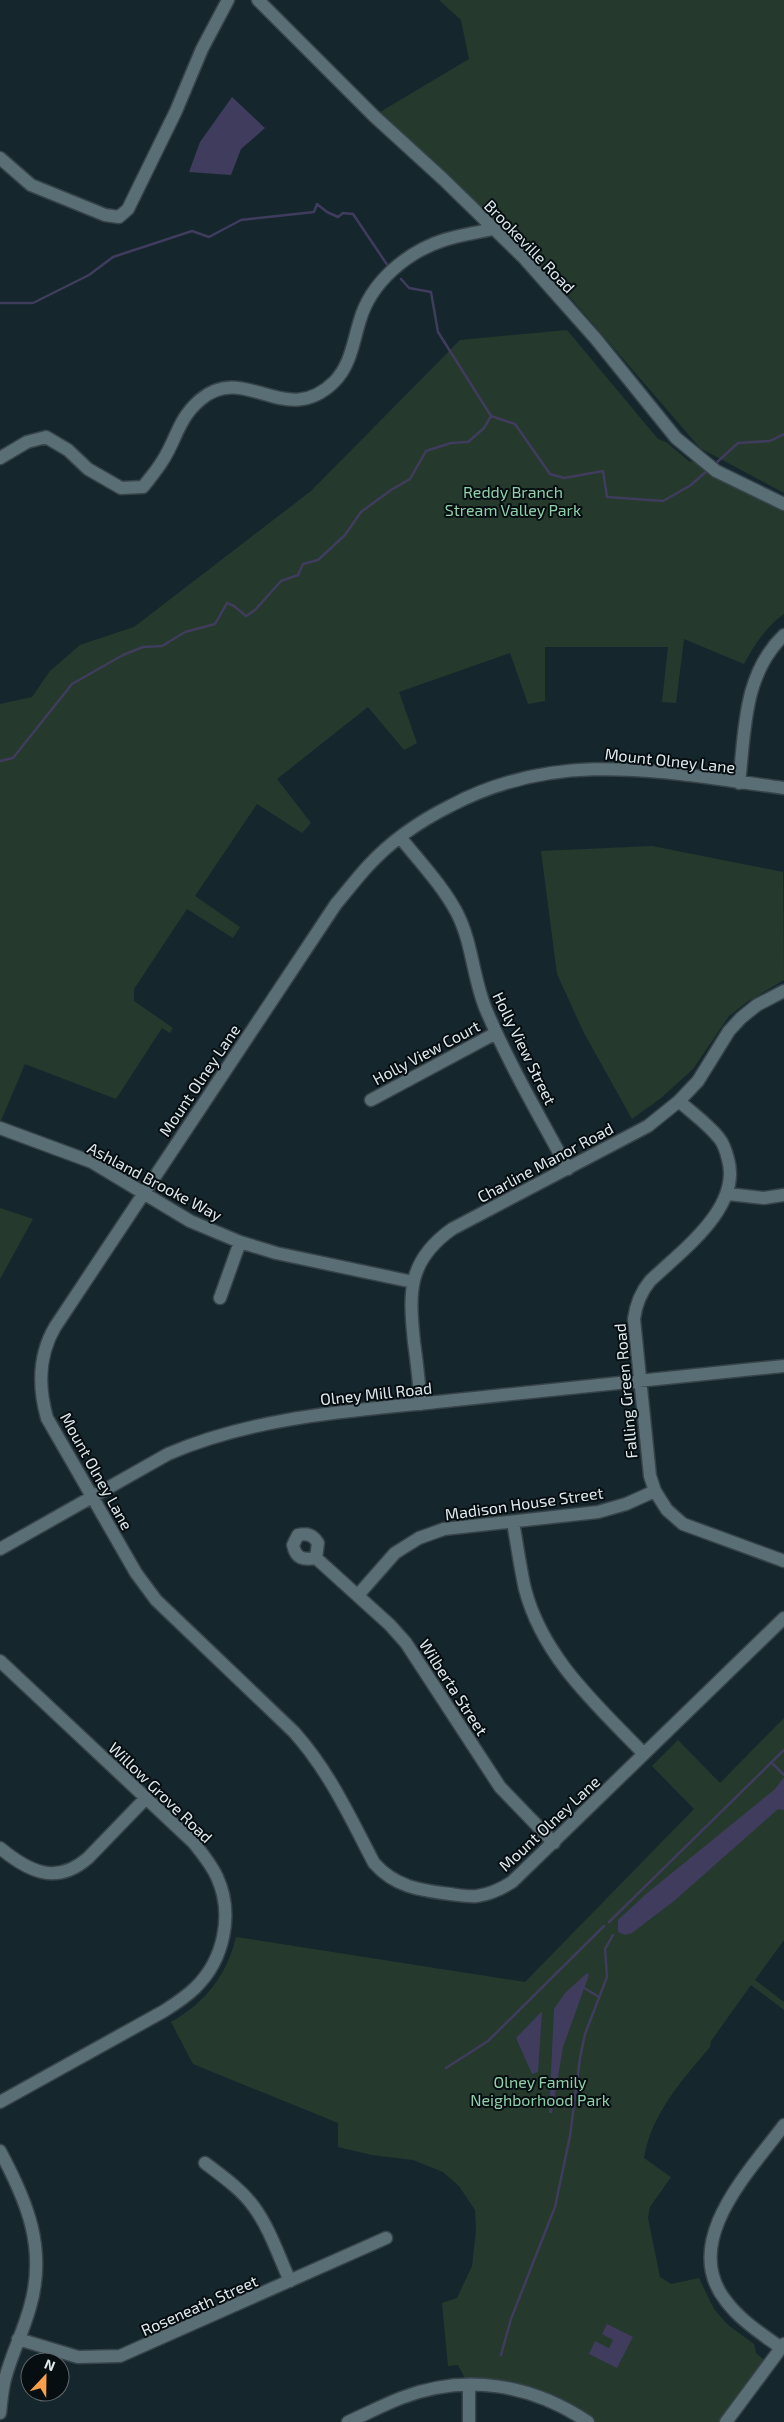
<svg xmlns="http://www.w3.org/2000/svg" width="784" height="2422" font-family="'Exo 2',sans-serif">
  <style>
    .green { fill: #253a2d }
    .water { fill: #3f3c5d }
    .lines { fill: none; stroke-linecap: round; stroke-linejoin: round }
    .stream { stroke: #3f3c5d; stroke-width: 2.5 }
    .minor-casing { stroke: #364349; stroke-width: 15 }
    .minor { stroke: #5a6e75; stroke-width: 12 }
    .labels { text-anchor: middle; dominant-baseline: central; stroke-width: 4; stroke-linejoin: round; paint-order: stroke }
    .street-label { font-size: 16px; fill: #dee9ee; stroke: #070e11 }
    .park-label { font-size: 16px; fill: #8fd0aa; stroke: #070e11 }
  </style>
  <rect width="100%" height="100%" fill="#15272d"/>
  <path class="green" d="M439,0H784V493L700,448L549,273L380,112L469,59L461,20Z
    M567,330L658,439L666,442L690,462L697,459L784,506V614C766,627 754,645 744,664L684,639L676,703L662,702L668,647H545V701L528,704L510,653L399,692L417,743L404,750L368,707L277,779L311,823L302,833L257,804L195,896L240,927L233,938L187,909L134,989V1001L173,1028L170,1033L162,1028L116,1099L25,1064L0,1123V704L32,697L50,671L80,645L134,627L311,491L460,340Z
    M652,846L783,872L784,980L747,1002L729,1016L693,1069L661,1098L632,1119L584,1033L557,974L541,851Z
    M0,1208L33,1219L0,1279Z
    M784,1718V1940L755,1980L784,2002V2010L751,1985L711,2041L710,2047C683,2079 651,2114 644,2158L671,2177L650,2207L648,2218L660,2277L671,2284L699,2278L714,2309L728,2325L754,2344L756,2353L769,2364L726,2422H588L556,2403L469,2386L458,2365L448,2366L442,2303L457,2298L472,2266L476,2230L475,2210L459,2186L443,2172L413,2160L372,2155L338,2147V2123L193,2064L171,2022C205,2003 227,1975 236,1937L525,1982L694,1809L652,1766L678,1740L720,1783Z"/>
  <path class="water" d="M232,97L265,128L241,149L231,175L189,172L200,142Z
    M784,1777V1810L778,1809L674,1901L632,1933L625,1935L618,1932V1920L646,1894L775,1789Z
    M587,1973L589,1975L563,2047L552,2113H549L554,2009L565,1993Z
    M542,2011L538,2072L532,2074L516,2038Z
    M607,2324L633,2337L617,2368L589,2354L595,2341L609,2348L613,2340L602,2334Z"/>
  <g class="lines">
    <path class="stream" d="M401,279L409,288L431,292L438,332L491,416L515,424L550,474L564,478L603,471L607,497L663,501L691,485L709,469
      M0,303H33L89,275L113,257L192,231L209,237L241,220L314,212L317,204L327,212L338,217L343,213L353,214L388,266
      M715,464L738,443L770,441L784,434
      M0,761L13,758L72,684L123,655L143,647L162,646L185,632L215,624L227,603L234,606L246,616L255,610L281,581L298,575L303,564L318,560L345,535L361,512L391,490L410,479L426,451L451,443L468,442L484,428L491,416
      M771,1762L784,1775
      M609,1922L784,1750
      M584,1988L599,1997
      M446,2068L488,2041L604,1926
      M501,2355L511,2319L555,2207L570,2136L580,2058L585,2034L607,1977L605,1949L613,1935"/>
    <g class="minor-casing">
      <path id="minor" d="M258,0L374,116L443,179L524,258L596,339L676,438L716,471L784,504
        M0,158L31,185L105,215L119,217L128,209L176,111L202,49L228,0
        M0,458L27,442L46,437L68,450L88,469L121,488L143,487C150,478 157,470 163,460C177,438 178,419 200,400C245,361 285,430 334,382C351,365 353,342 360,320C371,282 407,252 444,240C460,235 476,233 492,229
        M739,783C745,731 743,674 784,635
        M784,788C666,773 561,747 450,806C420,821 391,841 368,866C357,878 347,891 336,904L55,1327C38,1356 38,1386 47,1418L136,1573L156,1600L294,1732C329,1771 350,1817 374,1863C395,1887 420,1890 450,1894C458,1895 469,1897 477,1896C491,1894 501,1889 512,1882L784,1618
        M400,837C419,861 443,886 457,913C473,944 473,981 487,1012C510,1066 540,1117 568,1169
        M371,1100L496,1033
        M679,1101C692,1113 708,1124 719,1138C724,1144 726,1151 728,1159C742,1208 681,1251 650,1281C640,1293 636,1304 634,1319L650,1476L655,1491L667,1510L683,1524L784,1561
        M0,1128L92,1162L190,1221L240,1242L276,1253L413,1282
        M728,1194L764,1198L784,1195
        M220,1298L240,1242
        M421,1404C419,1383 417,1363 414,1342C409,1293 407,1261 452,1229L648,1126L679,1101L698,1081L729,1031L741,1018L757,1005L784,991
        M513,1522C517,1544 520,1567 525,1589C543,1658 597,1705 644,1754
        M0,1549L168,1454C256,1416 352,1411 446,1401C558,1389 671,1377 784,1366
        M316,1558L318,1543C313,1535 308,1533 298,1535L293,1545C296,1559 303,1560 316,1558L390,1625L406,1643L500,1787L554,1843
        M358,1595L395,1553L419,1538L444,1529L598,1512L626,1504L655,1491
        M0,1661L193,1842C202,1853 211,1864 217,1877C234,1914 224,1960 195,1988C186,1997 175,2004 164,2011L0,2102
        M0,1848C28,1871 56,1886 88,1858L146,1798
        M0,2151C27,2201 47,2249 30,2307C23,2333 10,2357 4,2383C2,2393 1,2403 0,2413
        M205,2163C222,2176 241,2189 254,2207C270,2229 279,2257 290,2281
        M18,2339L78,2357L120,2356L386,2238
        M781,2348C762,2334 740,2320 726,2301C679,2242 750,2171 784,2125
        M348,2422C366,2414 383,2405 401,2398C466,2373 531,2384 588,2422
        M469,2422V2386
        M726,2422L784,2344"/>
    </g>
    <use href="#minor" class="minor"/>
  </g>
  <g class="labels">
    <g class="street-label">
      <text transform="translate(530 246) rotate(46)">Brookeville Road</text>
      <text transform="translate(670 760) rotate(6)">Mount Olney Lane</text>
      <text transform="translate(525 1048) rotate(64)">Holly View Street</text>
      <text transform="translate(426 1052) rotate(-28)">Holly View Court</text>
      <text transform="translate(199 1080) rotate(-56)">Mount Olney Lane</text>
      <text transform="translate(545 1162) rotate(-28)">Charline Manor Road</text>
      <text transform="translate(155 1181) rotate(28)">Ashland Brooke Way</text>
      <text transform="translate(625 1391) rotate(-95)">Falling Green Road</text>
      <text transform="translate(376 1393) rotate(-6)">Olney Mill Road</text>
      <text transform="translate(97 1471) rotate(61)">Mount Olney Lane</text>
      <text transform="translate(524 1503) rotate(-8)">Madison House Street</text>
      <text transform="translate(454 1687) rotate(57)">Wilberta Street</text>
      <text transform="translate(161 1792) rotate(44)">Willow Grove Road</text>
      <text transform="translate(549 1823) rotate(-43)">Mount Olney Lane</text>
      <text transform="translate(199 2305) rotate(-24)">Roseneath Street</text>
    </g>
    <g class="park-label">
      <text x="513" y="491">Reddy Branch<tspan x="513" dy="18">Stream Valley Park</tspan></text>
      <text x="540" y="2081">Olney Family<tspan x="540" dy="18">Neighborhood Park</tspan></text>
    </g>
  </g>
  <g transform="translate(45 2377) rotate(22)"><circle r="24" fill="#070e11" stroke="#5d6669"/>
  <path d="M0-4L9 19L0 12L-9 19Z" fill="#f8a04b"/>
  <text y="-8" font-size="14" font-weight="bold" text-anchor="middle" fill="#dee9ee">N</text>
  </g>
</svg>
